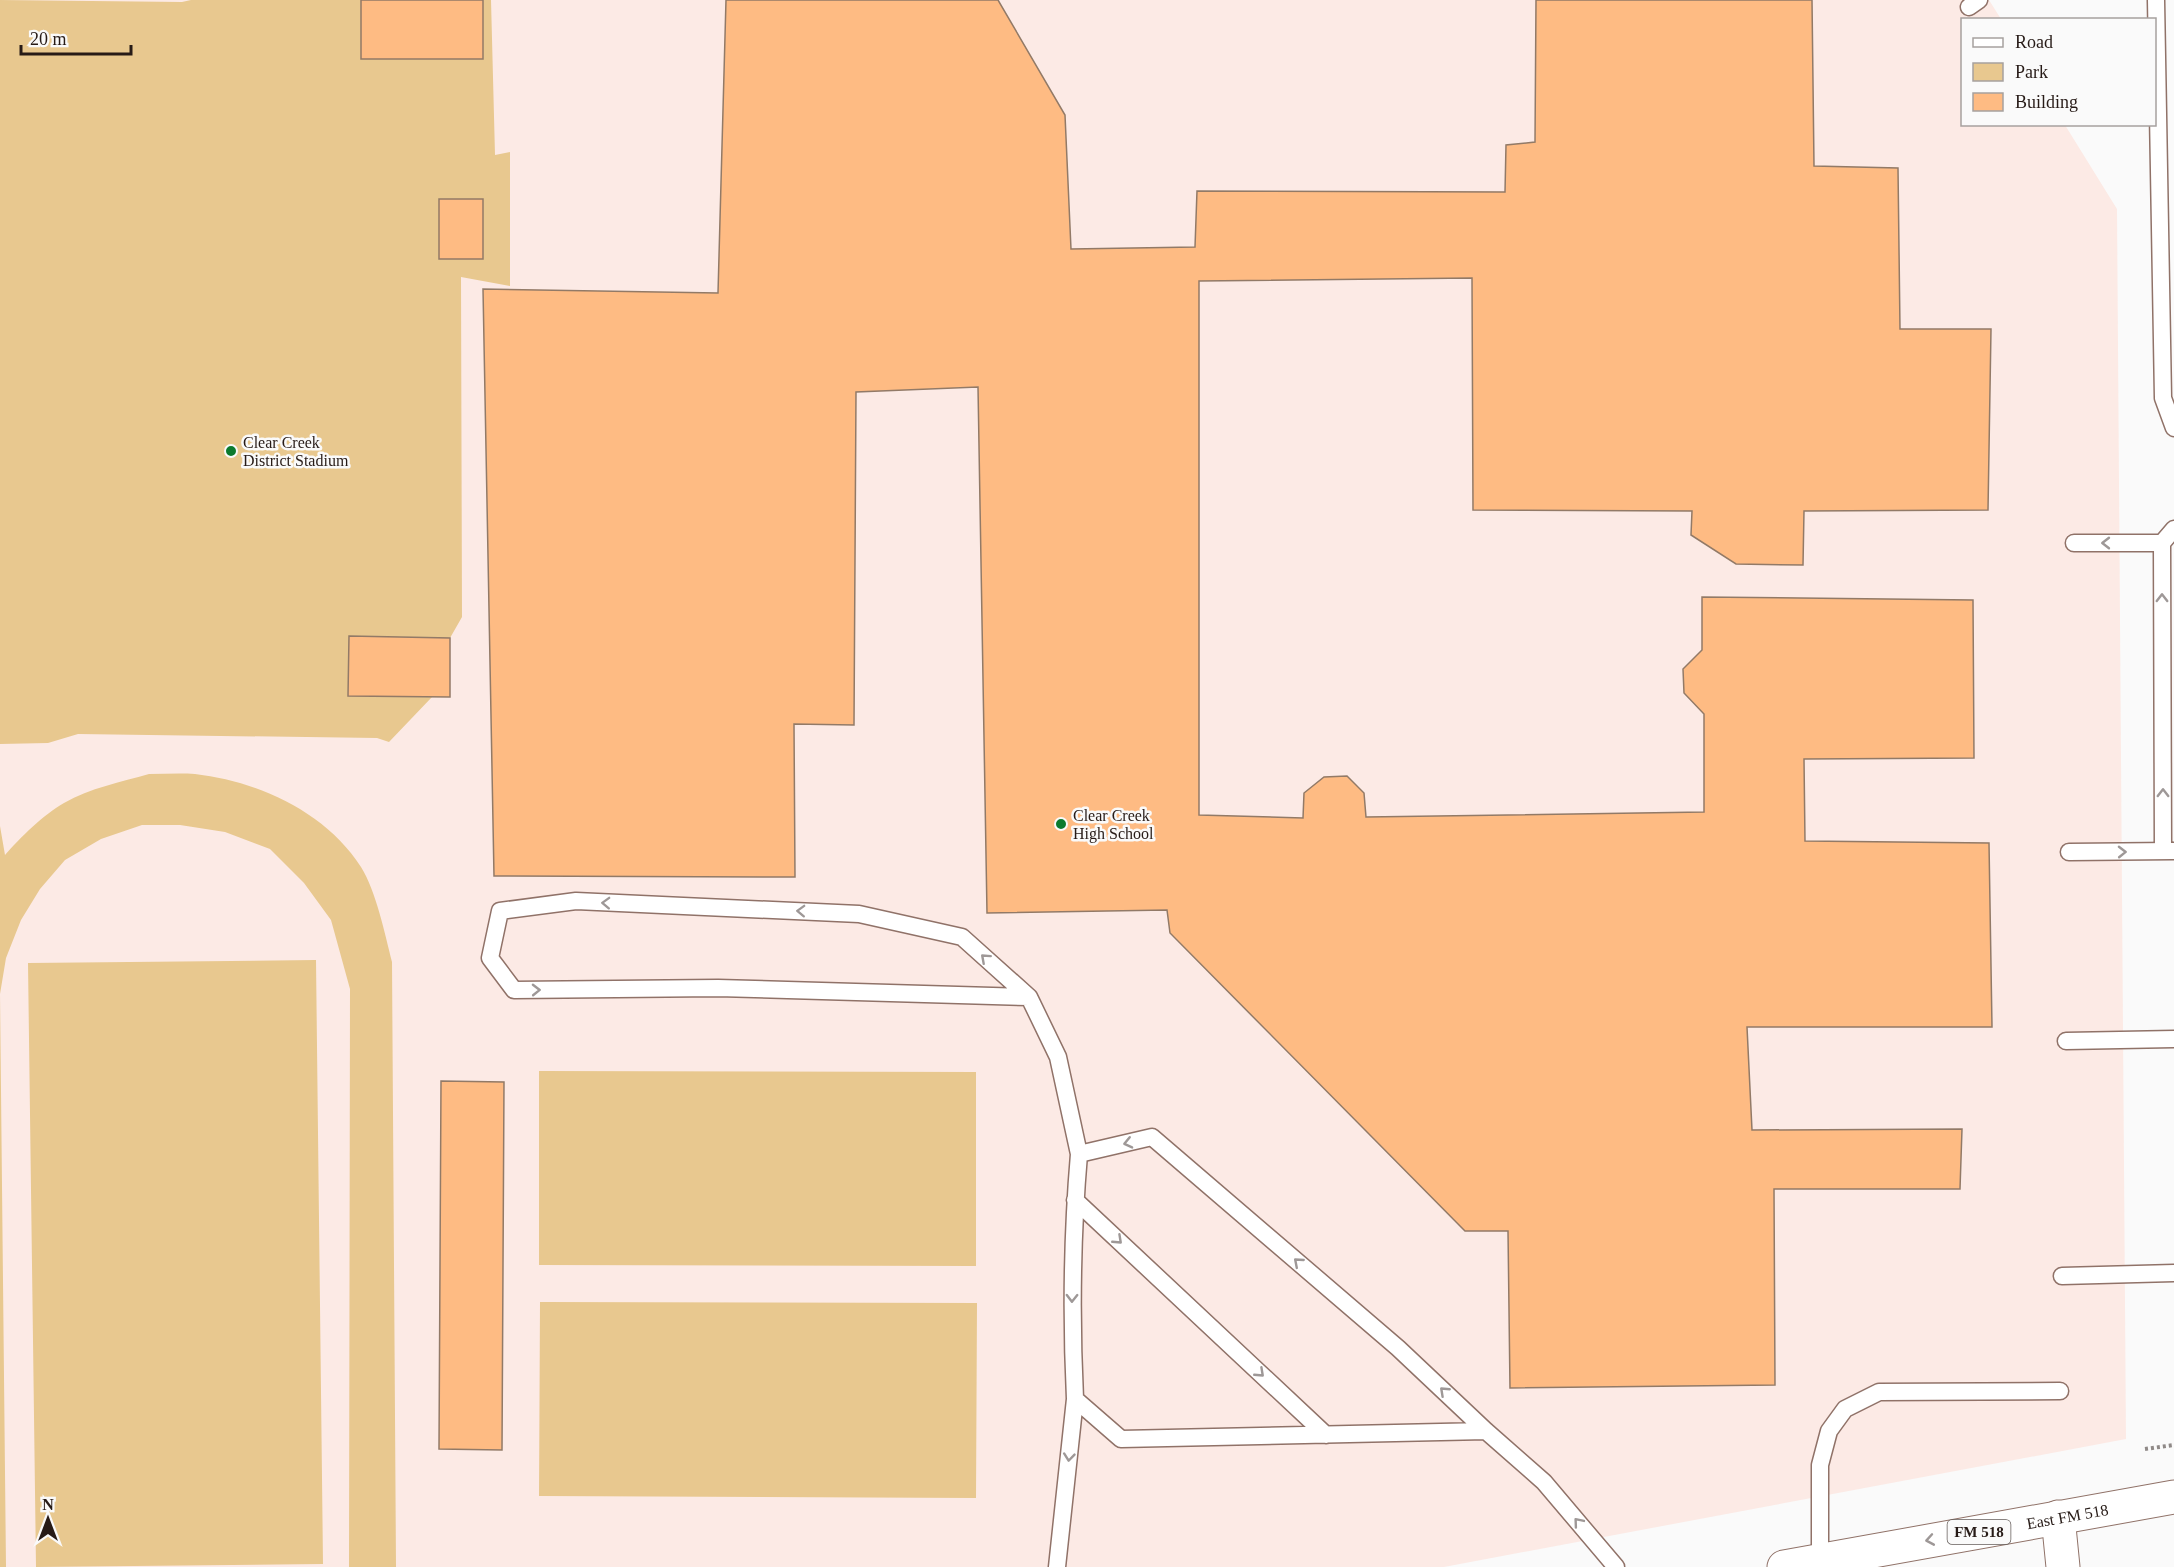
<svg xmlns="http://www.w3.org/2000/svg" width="2174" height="1567" font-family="'Times New Roman',serif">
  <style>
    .built { fill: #fceae5 }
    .green { fill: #e8c88f }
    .building { fill: #febb83; stroke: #927a67; stroke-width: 1.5 }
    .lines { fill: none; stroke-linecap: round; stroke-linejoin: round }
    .service-casing { stroke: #907268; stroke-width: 19 }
    .primary-casing { stroke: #907268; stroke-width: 35 }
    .path { stroke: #8f8987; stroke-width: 4; stroke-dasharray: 3 3; stroke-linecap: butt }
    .service { stroke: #fff; stroke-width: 16 }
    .primary { stroke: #fff; stroke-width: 33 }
    .oneway { stroke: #9e9897 }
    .poi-dot { fill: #0c7a2e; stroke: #fafafa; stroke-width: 2 }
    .labels { text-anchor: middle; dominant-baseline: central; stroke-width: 5; stroke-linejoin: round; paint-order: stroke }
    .shield { fill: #fafafa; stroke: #665e5b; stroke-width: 1.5 }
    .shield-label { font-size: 15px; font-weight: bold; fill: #271b17 }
    .poi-label { font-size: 16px; fill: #271b17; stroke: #fafafa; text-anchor: start }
    .street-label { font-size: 16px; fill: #271b17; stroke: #fafafa }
  </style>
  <rect width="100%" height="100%" fill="#fafafa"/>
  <path class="built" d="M0,0H1989L2001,19L1962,20V124L2065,125L2117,209L2126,1439L1444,1567H0Z"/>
  <path class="green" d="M0,0L182,2L191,0H491L495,155L510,152V286L461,277L462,617L450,638V697H432L389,742L377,738L78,734L48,743L0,744Z
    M149,774C164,774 180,773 195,774C258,781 326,812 361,867C376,891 385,934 392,962L396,1567H349L350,989L331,920L304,883L270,849L225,832L180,825H142L101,839L65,860L40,889L21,920L6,958L0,994L6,1567H0V826L5,855C20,838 44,814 64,803C90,788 121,782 149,774Z
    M316,960L323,1564L36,1567L28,963Z
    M539,1071L976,1072V1266L539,1265Z
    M540,1302L977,1303L976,1498L539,1496Z"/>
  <path class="building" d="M361,0H483V59H361Z
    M726,0H998L1065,115L1071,249L1195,247L1197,191L1505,192L1506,145L1535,142L1536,0H1812L1814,166L1898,168L1900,329H1991L1988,510L1804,511L1803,565L1736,564L1691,535L1692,511L1473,510L1472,278L1199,281V815L1303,818L1304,793L1324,777L1347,776L1364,793L1366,817L1704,812V714L1684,693L1683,669L1702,650V597L1973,600L1974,758L1804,759L1805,841L1989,843L1992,1027H1747L1752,1130L1962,1129L1960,1189H1774L1775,1385L1510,1388L1508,1231H1465L1170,933L1167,910L987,913L978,387L856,392L854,725L794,724L795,877L494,876L483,289L718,293Z
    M439,199H483V259H439Z
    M349,636L450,638V697L348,696Z
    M441,1081L504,1082L502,1450L439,1449Z"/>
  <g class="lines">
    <g class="service-casing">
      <path id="service" d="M2156,0L2163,398L2174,428
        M1969,7L1979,0
        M2074,543H2162L2174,529
        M2162,543L2163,851
        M2069,852L2173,851
        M1029,997L718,988L514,990L490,958L500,911L576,901L859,914L962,937L1029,997L1058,1057L1079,1154
        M2066,1041L2174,1039
        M1075,1200L1326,1435
        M2062,1276L2174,1273
        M1486,1431L1121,1439L1075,1399C1071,1317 1072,1236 1079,1154L1152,1137L1398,1348L1486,1431L1544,1482L1616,1567
        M1820,1560V1465L1829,1431L1845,1409L1879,1392L2060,1391
        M1057,1567L1075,1399"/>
    </g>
    <g class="primary-casing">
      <g id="primary">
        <path d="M2058,1517L2063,1567"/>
        <path id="s1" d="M1784,1567L2174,1497"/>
      </g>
    </g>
    <path class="path" d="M2145,1449L2174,1445"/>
    <use href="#service" class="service"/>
    <use href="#primary" class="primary"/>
  </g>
  <defs><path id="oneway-chevron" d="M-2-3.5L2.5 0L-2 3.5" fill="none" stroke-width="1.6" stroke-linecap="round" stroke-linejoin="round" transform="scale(1.5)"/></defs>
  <g class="oneway">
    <use href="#oneway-chevron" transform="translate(2106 543) rotate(180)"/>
    <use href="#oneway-chevron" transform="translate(2162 598) rotate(-90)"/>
    <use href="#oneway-chevron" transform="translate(2163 793) rotate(-90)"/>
    <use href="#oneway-chevron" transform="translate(2122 852) rotate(-1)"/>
    <use href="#oneway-chevron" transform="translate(606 903) rotate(-178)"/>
    <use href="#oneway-chevron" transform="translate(801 911) rotate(-178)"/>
    <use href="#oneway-chevron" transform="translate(985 958) rotate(-138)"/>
    <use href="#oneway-chevron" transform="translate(536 990) rotate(-1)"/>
    <use href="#oneway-chevron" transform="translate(1128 1143) rotate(167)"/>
    <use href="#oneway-chevron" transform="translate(1118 1240) rotate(43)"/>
    <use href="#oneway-chevron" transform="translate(1298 1262) rotate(-139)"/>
    <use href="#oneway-chevron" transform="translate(1072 1298) rotate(91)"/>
    <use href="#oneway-chevron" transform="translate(1260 1373) rotate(43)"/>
    <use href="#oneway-chevron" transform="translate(1444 1391) rotate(-137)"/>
    <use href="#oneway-chevron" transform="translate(1069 1457) rotate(96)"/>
    <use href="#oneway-chevron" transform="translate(1578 1522) rotate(-130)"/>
    <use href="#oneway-chevron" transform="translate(1930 1540) rotate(170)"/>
  </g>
  <g class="poi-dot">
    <circle cx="231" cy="451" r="6"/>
    <circle cx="1061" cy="824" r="6"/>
  </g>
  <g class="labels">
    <rect class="shield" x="1947.5" y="1520" width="63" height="24" rx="4.5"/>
    <g class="shield-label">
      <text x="1979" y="1532">FM 518</text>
    </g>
    <g class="poi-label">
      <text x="243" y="442">Clear Creek<tspan x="243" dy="18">District Stadium</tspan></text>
      <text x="1073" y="815">Clear Creek<tspan x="1073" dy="18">High School</tspan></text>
    </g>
    <g class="street-label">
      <text stroke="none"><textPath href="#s1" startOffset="288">East FM 518</textPath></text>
    </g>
  </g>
  <rect x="1961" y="18" width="195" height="108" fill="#fafafa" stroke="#a6a19f" stroke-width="1.5"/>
  <rect x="1973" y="38" width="30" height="9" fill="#ffffff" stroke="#a6a19f" stroke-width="1.5"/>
  <text x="2015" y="48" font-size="18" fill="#271b17">Road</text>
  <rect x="1973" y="63" width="30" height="18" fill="#e8c88f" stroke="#a6a19f" stroke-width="1.5"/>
  <text x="2015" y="78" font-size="18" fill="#271b17">Park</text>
  <rect x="1973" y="93" width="30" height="18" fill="#febb83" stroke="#a6a19f" stroke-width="1.5"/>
  <text x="2015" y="108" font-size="18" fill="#271b17">Building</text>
  <g transform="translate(48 1519)" stroke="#fafafa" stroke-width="4.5" paint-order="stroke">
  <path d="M0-4.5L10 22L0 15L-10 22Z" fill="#271b17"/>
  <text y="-9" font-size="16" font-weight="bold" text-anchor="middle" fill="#271b17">N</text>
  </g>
  <path d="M21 45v9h110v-9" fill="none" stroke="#271b17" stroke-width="3"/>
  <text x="30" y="45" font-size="18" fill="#271b17" stroke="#fafafa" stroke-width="4.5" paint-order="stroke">20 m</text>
</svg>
